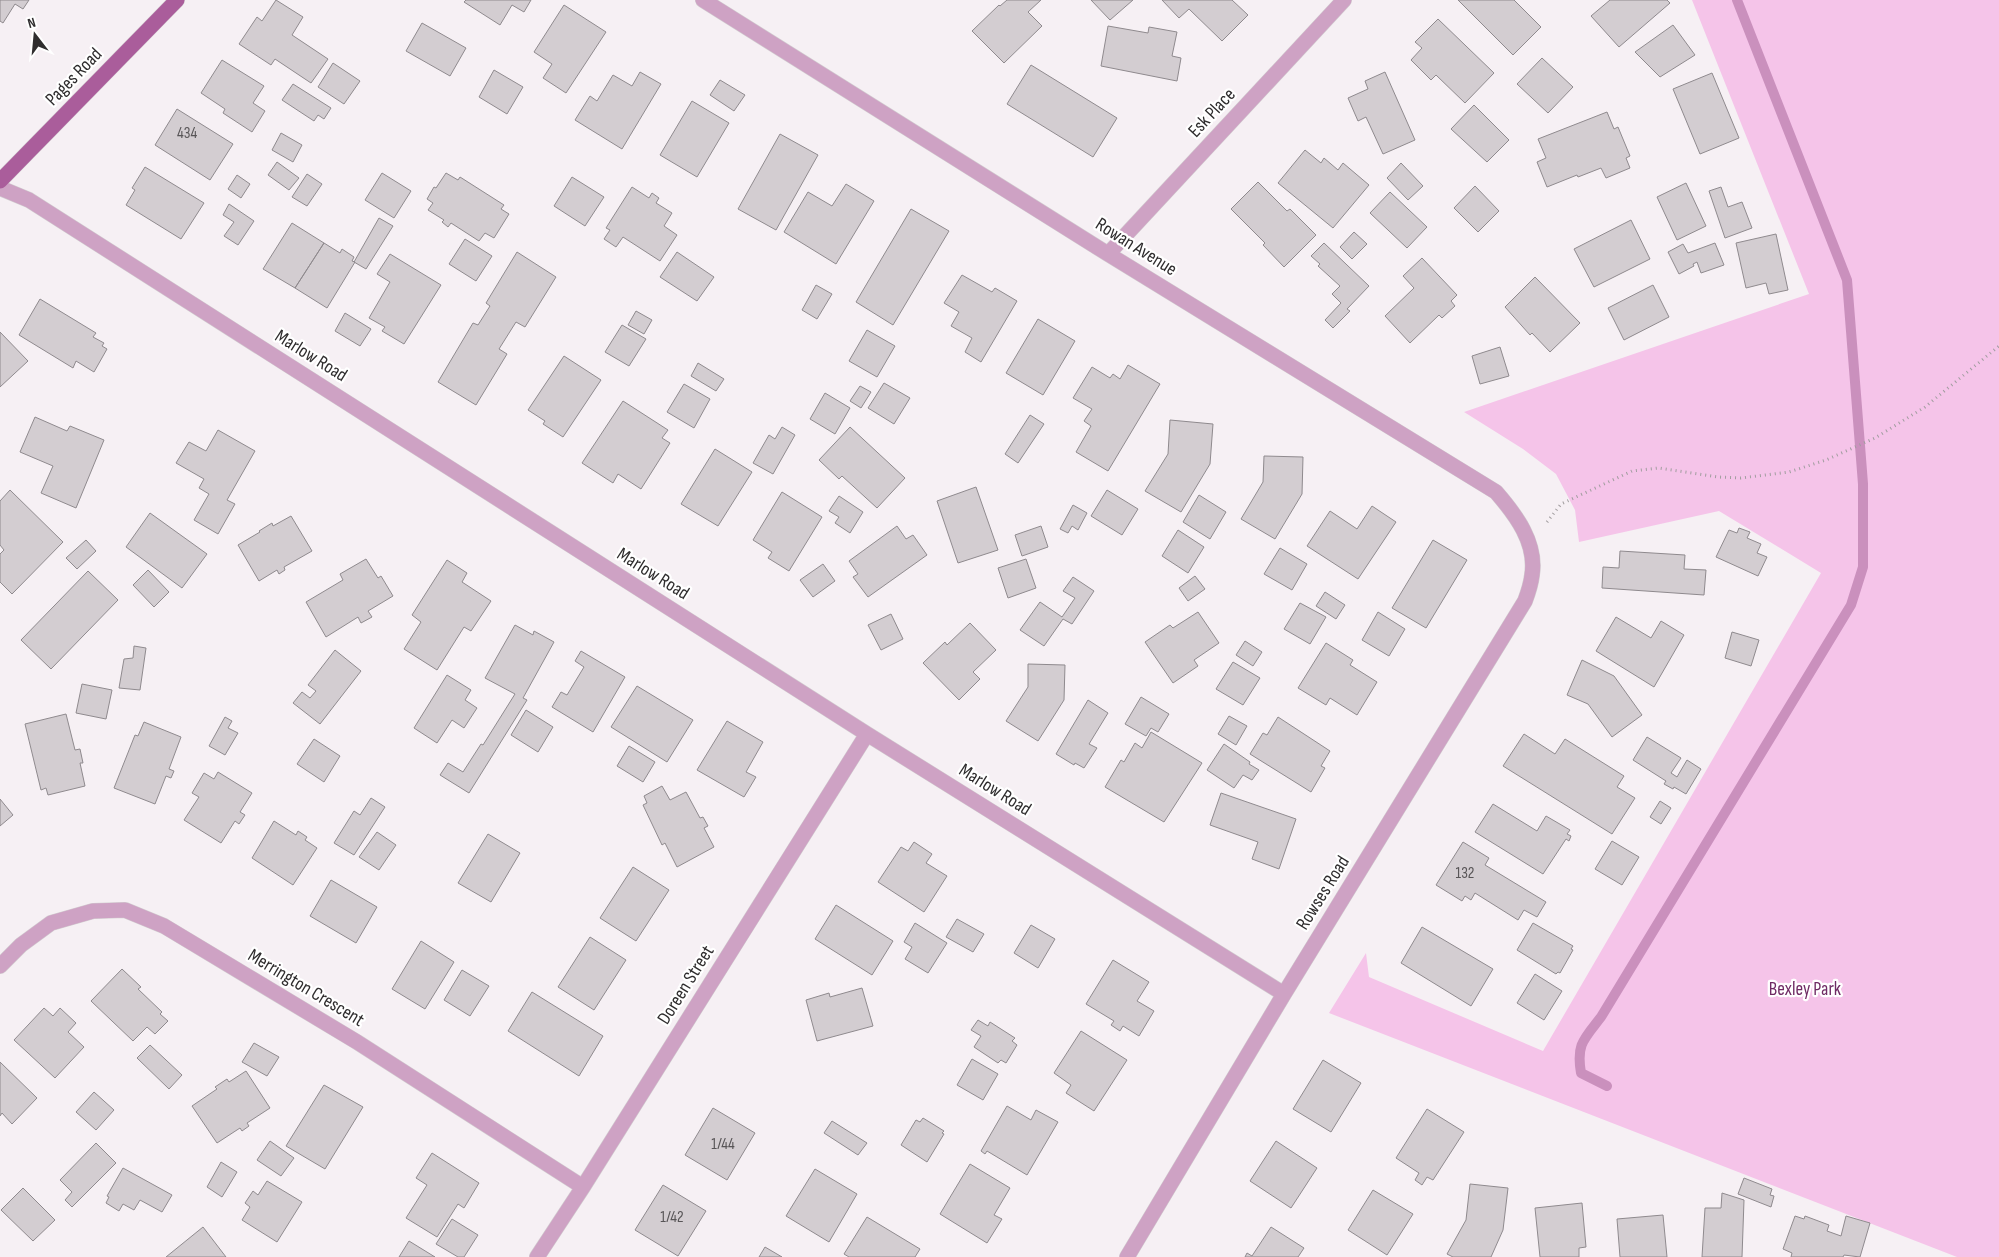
<svg xmlns="http://www.w3.org/2000/svg" width="1999" height="1257" font-family="'Sofia Sans Condensed',sans-serif">
  <style>
    .green { fill: #f5c4e9 }
    .lines { fill: none; stroke-linecap: round; stroke-linejoin: round }
    .stream { stroke: #ca90bd; stroke-width: 10 }
    .building { fill: #d3cdd1; stroke: #8f8a8e }
    .minor-casing { stroke: #d2cdd0; stroke-width: 16 }
    .primary-casing { stroke: #d2cdd0; stroke-width: 16 }
    .path { stroke: #a19d9f; stroke-width: 3; stroke-dasharray: 1 4; stroke-linecap: butt }
    .minor { stroke: #cea2c4; stroke-width: 15 }
    .primary { stroke: #aa5d9b; stroke-width: 15 }
    .labels { text-anchor: middle; dominant-baseline: central; stroke-width: 4.5; stroke-linejoin: round; paint-order: stroke }
    .number-label { font-size: 16px; fill: #585557 }
    .street-label { font-size: 19px; fill: #2f2d2e; stroke: #fff }
    .park-label { font-size: 19px; fill: #6f2b64; stroke: #fff }
  </style>
  <rect width="100%" height="100%" fill="#f6f0f4"/>
  <path class="green" d="M1692,0H1999V1257H1957L1329,1013L1366,953L1369,977L1543,1051L1821,573L1719,511L1579,542L1575,510L1556,474L1523,449L1464,412L1809,294Z"/>
  <g class="lines">
    <path class="stream" d="M1607,1086L1581,1073C1576,1044 1584,1039 1601,1017L1851,605L1863,567V484L1847,280L1737,0"/>
  </g>
  <path class="building" d="M0,0H29L23,9L15,4L3,23L0,21Z
    M276,0L303,17L292,35L328,59L311,83L275,59L271,65L239,44L257,17L262,21Z
    M466,0H531L524,12L512,5L500,25L464,2Z
    M1007,0H1041L1028,12L1042,26L1004,63L972,31L999,5L1000,6Z
    M1091,0H1133L1110,20Z
    M1162,0H1232L1248,15L1222,41L1189,9L1179,18Z
    M1458,0H1514L1541,27L1513,55Z
    M1610,0H1667L1670,3L1619,47L1591,16Z
    M564,5L606,32L566,93L543,78L552,64L534,52Z
    M1438,19L1494,73L1465,103L1436,75L1431,80L1411,60L1422,48L1415,42Z
    M422,23L466,48L450,76L406,51Z
    M1673,25L1695,55L1660,77L1635,52Z
    M1108,26L1148,33L1149,27L1177,32L1172,56L1181,58L1177,81L1101,66Z
    M1542,58L1573,87L1548,113L1517,84Z
    M222,60L264,86L253,103L265,111L252,132L223,113L225,109L201,93Z
    M333,63L360,81L344,104L318,87Z
    M1031,65L1117,118L1093,157L1007,104Z
    M494,70L523,87L507,114L479,97Z
    M640,72L661,84L622,149L575,120L590,96L597,101L613,75L632,86Z
    M1385,72L1415,140L1383,154L1366,117L1358,121L1348,98L1368,89L1365,81Z
    M1712,73L1739,138L1700,154L1673,89Z
    M720,80L745,95L734,111L710,95Z
    M293,84L331,108L324,119L318,115L314,121L282,100Z
    M692,101L729,123L697,177L660,155Z
    M1474,105L1509,140L1487,162L1451,129Z
    M177,109L233,144L210,180L155,145Z
    M1607,112L1614,129L1618,127L1630,156L1626,158L1630,168L1606,178L1601,168L1578,177L1577,175L1547,187L1537,162L1546,158L1538,139Z
    M281,133L302,145L293,162L272,150Z
    M780,134L818,155L776,230L738,209Z
    M1305,150L1321,163L1324,158L1338,170L1343,163L1369,185L1333,228L1278,183Z
    M277,162L299,178L289,190L268,175Z
    M1401,163L1423,186L1408,200L1387,178Z
    M145,167L204,203L181,239L126,205L135,190L132,188Z
    M382,173L411,191L394,218L365,200Z
    M446,173L458,180L460,177L504,205L501,209L509,214L494,238L485,233L479,241L451,223L448,227L442,222L444,220L428,210L433,203L427,199L434,187L436,188Z
    M307,174L322,184L307,206L292,197Z
    M237,175L250,184L241,198L228,189Z
    M572,177L604,197L585,226L554,206Z
    M1258,182L1287,211L1290,209L1316,235L1284,267L1263,245L1265,243L1231,209Z
    M1686,183L1706,226L1677,240L1657,197Z
    M846,184L874,201L836,264L784,232L808,192L832,206Z
    M1475,186L1499,211L1478,232L1454,208Z
    M632,187L649,198L652,193L659,198L656,203L672,213L664,226L677,235L660,261L623,237L616,247L604,239L610,230L606,228Z
    M1721,187L1728,207L1742,202L1752,228L1725,238L1709,191Z
    M1390,192L1427,227L1407,248L1370,213Z
    M229,204L254,221L238,245L224,236L234,222L223,215Z
    M911,209L949,231L893,325L856,302Z
    M379,218L393,226L366,269L354,262Z
    M1631,220L1650,259L1594,287L1574,249Z
    M292,223L324,243L295,288L263,269Z
    M1354,232L1367,244L1352,259L1340,247Z
    M1776,234L1788,290L1769,294L1766,283L1746,288L1736,243Z
    M465,239L492,256L476,281L449,264Z
    M324,243L340,253L342,249L354,257L352,261L355,262L327,308L295,288Z
    M1324,243L1369,286L1347,309L1350,311L1333,328L1325,320L1341,303L1332,294L1340,286L1318,266L1320,264L1311,256Z
    M1715,243L1724,265L1701,273L1697,262L1693,264L1694,266L1679,274L1668,252L1683,244L1688,253Z
    M517,252L556,277L525,327L516,322L499,349L507,354L476,405L438,382L473,323L478,325L490,306L486,303Z
    M677,252L714,277L697,301L660,277Z
    M390,254L441,285L404,344L382,331L385,327L369,318L390,282L377,274Z
    M1422,258L1457,295L1451,301L1455,306L1442,318L1439,315L1410,343L1385,316L1414,288L1403,276Z
    M962,275L992,292L995,288L1017,301L981,362L965,352L972,338L951,326L959,312L944,303Z
    M1535,277L1580,323L1550,352L1532,333L1530,335L1505,307Z
    M816,285L832,294L817,319L802,310Z
    M1653,285L1669,317L1624,340L1608,308Z
    M40,299L96,333L93,337L104,343L102,346L107,349L94,372L76,361L73,368L19,335Z
    M636,311L652,320L644,334L628,325Z
    M345,313L371,329L360,346L335,331Z
    M1038,319L1075,341L1043,395L1006,373Z
    M622,325L646,339L629,366L605,352Z
    M867,330L895,346L877,377L849,361Z
    M0,332L28,361L0,387Z
    M1500,347L1509,376L1480,384L1472,356Z
    M564,356L601,380L563,437L543,424L545,421L528,410Z
    M698,363L724,379L716,391L691,376Z
    M1128,365L1160,384L1108,471L1076,452L1091,426L1084,421L1092,409L1073,398L1092,367L1110,378L1113,374L1120,379Z
    M884,383L910,398L894,424L868,408Z
    M684,384L710,399L694,428L667,412Z
    M860,386L871,392L861,408L850,401Z
    M825,393L850,408L835,434L810,419Z
    M623,401L668,430L662,438L670,443L641,489L618,474L613,483L582,463Z
    M1030,415L1044,424L1018,463L1005,454Z
    M35,417L67,431L70,426L104,440L76,508L41,493L53,466L20,452Z
    M1170,420L1213,424L1210,464L1181,512L1145,491L1168,454Z
    M782,427L795,435L773,474L753,463L769,435L775,439Z
    M850,427L905,478L877,508L842,476L839,479L819,460Z
    M218,430L255,451L227,500L235,504L218,534L194,520L209,494L199,488L204,479L176,463L189,442L206,451Z
    M715,449L752,472L718,526L681,504Z
    M1264,456L1303,457L1302,494L1275,539L1241,519L1263,482Z
    M976,487L998,550L958,563L937,501Z
    M10,490L63,542L12,594L0,582V554L4,550L0,545V501Z
    M1107,490L1138,509L1122,535L1091,516Z
    M782,492L822,517L789,571L768,558L772,552L753,540Z
    M1199,495L1226,512L1210,539L1183,522Z
    M839,496L863,512L850,533L835,523L839,517L829,511Z
    M1073,505L1087,513L1078,530L1072,526L1068,533L1060,529Z
    M1372,506L1396,522L1358,579L1307,546L1330,511L1357,529Z
    M150,513L207,554L182,588L126,547Z
    M291,516L312,551L284,567L285,570L279,574L277,570L259,581L238,545L260,532L259,531L272,523L273,526Z
    M897,526L906,539L913,535L927,555L868,597L853,577L858,574L849,561Z
    M1041,526L1048,547L1022,556L1015,535Z
    M1739,528L1750,532L1747,538L1761,544L1757,553L1767,557L1758,576L1716,557L1729,530L1737,533Z
    M1178,530L1204,547L1188,573L1162,556Z
    M86,540L96,551L77,569L66,558Z
    M1433,540L1467,560L1426,628L1392,608Z
    M1280,548L1307,564L1292,590L1264,574Z
    M1620,551L1685,555L1684,569L1706,570L1704,595L1602,588L1603,567L1619,568Z
    M366,559L378,578L381,576L393,596L368,611L372,617L361,623L358,617L326,637L306,602L343,580L340,574Z
    M1026,559L1036,588L1008,598L998,568Z
    M447,560L467,573L462,582L491,601L471,631L464,627L437,670L404,649L421,622L412,615Z
    M823,564L835,581L813,597L800,580Z
    M148,570L169,592L154,607L133,585Z
    M88,571L118,600L51,669L21,640Z
    M1195,576L1205,589L1188,601L1179,588Z
    M1073,577L1094,591L1072,624L1063,619L1044,646L1020,630L1040,602L1062,617L1075,598L1063,591Z
    M1325,592L1345,605L1336,619L1316,606Z
    M1300,603L1326,617L1310,644L1284,629Z
    M1198,612L1219,643L1194,660L1198,666L1173,683L1145,642L1170,625L1173,628Z
    M1378,612L1405,629L1389,656L1362,640Z
    M891,614L903,639L881,650L868,625Z
    M1616,617L1651,638L1661,621L1684,635L1654,687L1596,651Z
    M970,623L996,650L973,672L980,679L959,700L923,663L945,642L947,645Z
    M515,625L533,635L534,631L554,642L523,698L527,700L469,793L440,775L448,763L463,772L481,744L483,745L515,694L485,678Z
    M1732,632L1759,640L1751,666L1725,658Z
    M1245,641L1262,652L1253,666L1236,655Z
    M1326,643L1353,660L1350,665L1377,682L1357,715L1330,698L1326,705L1298,688Z
    M134,646L146,648L140,690L119,688L124,659L133,658Z
    M335,650L361,671L320,724L293,703L302,692L310,698L316,691L308,685Z
    M581,651L625,677L593,732L552,707L561,692L567,695L584,667L575,661Z
    M1582,660L1614,676L1642,715L1612,737L1588,704L1567,695Z
    M1233,662L1260,678L1243,705L1216,689Z
    M1028,664L1065,665L1064,700L1038,741L1006,721L1028,687Z
    M447,675L471,690L465,700L477,708L464,728L452,720L437,743L414,728Z
    M82,684L112,690L106,719L76,713Z
    M637,686L693,720L667,762L611,727Z
    M1141,697L1169,714L1158,732L1151,728L1146,736L1125,724Z
    M1088,700L1108,713L1089,744L1097,748L1084,768L1075,763L1074,765L1056,754Z
    M526,710L553,727L538,752L511,735Z
    M66,714L75,750L80,749L83,763H80L85,786L48,795L46,788L41,790L25,724Z
    M1229,716L1247,726L1236,745L1218,734Z
    M225,717L232,721L228,728L238,733L225,755L209,746Z
    M1278,717L1330,751L1321,766L1325,768L1311,792L1250,754L1263,733L1267,735Z
    M727,721L763,742L746,772L756,777L744,797L697,770Z
    M144,722L181,737L169,769L174,771L171,778L166,776L155,804L114,788L135,735L138,736Z
    M1151,732L1202,763L1164,822L1105,787L1121,760L1124,762L1135,743L1142,748Z
    M1524,734L1555,754L1565,739L1624,776L1617,787L1635,798L1612,834L1503,766Z
    M1647,737L1681,758L1671,773L1677,777L1687,760L1701,769L1686,794L1674,787L1673,789L1664,784L1666,781L1633,760Z
    M314,739L340,756L324,782L297,764Z
    M1224,744L1250,762L1249,764L1259,770L1252,780L1243,775L1234,788L1207,770Z
    M629,746L655,762L643,782L617,766Z
    M218,772L252,793L240,812L245,815L239,824L235,821L221,843L184,820L199,797L192,793L204,773L214,779Z
    M662,786L670,800L686,792L700,818L703,817L708,826L704,828L714,847L677,867L665,843L662,845L643,805L647,803L644,796Z
    M1221,793L1296,819L1279,869L1252,859L1258,842L1210,825Z
    M371,798L385,807L354,855L334,843L354,811L360,815Z
    M0,799L13,815L0,826Z
    M1660,801L1671,808L1661,824L1650,817Z
    M1493,804L1537,831L1546,816L1570,830L1567,834L1571,836L1569,841L1566,839L1543,874L1475,832Z
    M274,821L296,835L298,831L307,837L305,840L317,848L293,885L252,858Z
    M377,832L396,845L379,870L359,857Z
    M488,834L520,853L491,902L458,883Z
    M1612,841L1639,857L1622,885L1595,869Z
    M914,842L932,854L926,863L947,876L924,912L878,882L901,847L908,851Z
    M1463,842L1489,858L1485,865L1546,902L1537,917L1524,910L1518,920L1475,893L1471,900L1465,896L1462,901L1436,885Z
    M633,867L669,890L636,941L600,918Z
    M331,880L377,907L356,943L310,916Z
    M836,905L893,941L872,975L815,939Z
    M957,919L984,934L973,952L946,937Z
    M915,923L947,943L928,973L905,959L912,947L904,942Z
    M1533,923L1573,946L1571,949L1573,950L1560,973L1558,972L1556,974L1517,950Z
    M1031,925L1055,939L1038,968L1014,953Z
    M1422,927L1493,969L1471,1006L1401,963Z
    M590,937L626,960L594,1010L558,987Z
    M421,941L454,962L425,1009L392,989Z
    M1113,960L1149,982L1137,1001L1154,1011L1139,1036L1123,1026L1120,1031L1111,1025L1114,1021L1086,1004Z
    M122,969L141,987L138,989L162,1012L160,1014L168,1021L155,1034L147,1027L133,1041L91,1001Z
    M462,970L489,986L470,1016L444,1000Z
    M1535,974L1562,991L1544,1020L1517,1003Z
    M862,988L873,1026L817,1041L806,1000L829,993L830,997Z
    M532,992L603,1036L579,1076L508,1031Z
    M44,1008L53,1016L60,1008L76,1023L68,1032L84,1047L55,1078L14,1040Z
    M978,1020L988,1026L990,1022L1015,1038L1012,1041L1017,1045L1006,1063L1001,1060L998,1063L974,1047L981,1036L971,1030Z
    M1081,1031L1127,1060L1094,1111L1066,1093L1071,1085L1054,1073Z
    M254,1043L279,1057L267,1076L242,1062Z
    M150,1045L182,1075L169,1089L137,1058Z
    M972,1059L998,1074L983,1100L957,1085Z
    M1323,1060L1361,1083L1331,1132L1293,1109Z
    M0,1062L37,1098L12,1124L2,1113L0,1116Z
    M246,1071L270,1108L247,1123L249,1126L242,1131L240,1128L217,1143L192,1106L217,1089L215,1087L227,1079L229,1082Z
    M324,1085L363,1107L325,1169L286,1146Z
    M94,1092L114,1110L96,1130L76,1112Z
    M1007,1106L1031,1120L1036,1110L1058,1122L1027,1175L987,1151L985,1154L981,1151Z
    M713,1108L755,1133L727,1180L685,1155Z
    M1427,1109L1464,1132L1433,1180L1427,1177L1422,1185L1415,1180L1419,1173L1396,1158Z
    M923,1118L944,1131L942,1133L944,1134L927,1162L901,1145L916,1120L920,1122Z
    M832,1121L867,1143L858,1155L824,1133Z
    M270,1141L294,1158L281,1176L257,1160Z
    M1276,1141L1317,1168L1291,1208L1250,1181Z
    M96,1143L116,1163L72,1207L65,1200L72,1192L60,1180Z
    M432,1153L479,1183L464,1208L458,1204L437,1237L406,1218L427,1185L416,1178Z
    M221,1162L237,1172L222,1197L207,1187Z
    M970,1164L1010,1188L994,1215L1002,1219L987,1243L940,1214Z
    M123,1168L172,1195L162,1212L140,1200L134,1210L123,1204L119,1211L106,1203L109,1197L107,1196Z
    M815,1169L857,1194L829,1242L786,1216Z
    M1744,1178L1772,1189L1770,1195L1774,1196L1771,1207L1738,1194Z
    M267,1181L302,1202L277,1242L242,1220L250,1207L245,1203L253,1191L258,1195Z
    M1470,1184L1508,1188L1503,1230L1491,1257H1453L1447,1254L1466,1220Z
    M663,1185L706,1211L678,1256L635,1230Z
    M23,1188L55,1220L33,1241L1,1210Z
    M1373,1190L1413,1214L1387,1255L1348,1230Z
    M1722,1193L1744,1200L1742,1257H1702L1705,1208H1721Z
    M1582,1203L1586,1247L1579,1248V1257H1540L1535,1208Z
    M1663,1215L1667,1257H1620L1617,1219Z
    M1795,1216L1804,1219L1805,1216L1829,1225L1827,1231L1841,1236L1846,1216L1870,1223L1860,1257L1844,1255L1843,1257H1791L1792,1253L1783,1249Z
    M867,1217L920,1249L915,1257H849L844,1254Z
    M452,1219L478,1235L464,1257H458L436,1244Z
    M203,1227L226,1257H166Z
    M1271,1227L1304,1248L1298,1257H1245L1247,1253L1252,1256Z
    M409,1241L435,1257H399Z
    M765,1247L782,1257H759Z"/>
  <g class="lines">
    <g class="minor-casing">
      <path id="minor" d="M703,0L1108,254L1496,492C1516,515 1537,543 1532,575C1531,584 1528,593 1525,601L1284,994L1127,1257
        M0,188L29,200L867,734L1284,994
        M1108,254L1344,0
        M0,966L21,945L51,923L93,911L125,910L164,926L357,1042L583,1187
        M537,1257L583,1187L867,734"/>
    </g>
    <g class="primary-casing">
      <path id="primary" d="M0,181L177,0"/>
    </g>
    <path class="path" d="M1547,522L1561,504L1632,471L1659,468L1718,477L1741,478L1789,472L1826,460L1875,438L1925,407L1999,346"/>
    <use href="#minor" class="minor"/>
    <use href="#primary" class="primary"/>
  </g>
  <g class="labels">
    <g class="number-label">
      <text x="187" y="133">434</text>
      <text x="1465" y="873">132</text>
      <text x="723" y="1144">1/44</text>
      <text x="672" y="1217">1/42</text>
    </g>
    <g class="street-label">
      <text transform="translate(74 77) rotate(-46)">Pages Road</text>
      <text transform="translate(1212 113) rotate(-47)">Esk Place</text>
      <text transform="translate(1136 247) rotate(32)">Rowan Avenue</text>
      <text transform="translate(311 356) rotate(32)">Marlow Road</text>
      <text transform="translate(653 574) rotate(32)">Marlow Road</text>
      <text transform="translate(995 790) rotate(32)">Marlow Road</text>
      <text transform="translate(1323 893) rotate(-58)">Rowses Road</text>
      <text transform="translate(686 985) rotate(-58)">Doreen Street</text>
      <text transform="translate(306 988) rotate(31)">Merrington Crescent</text>
    </g>
    <g class="park-label">
      <text x="1805" y="989">Bexley Park</text>
    </g>
  </g>
  <g transform="translate(35 35) rotate(344)" stroke="#ffffff" stroke-width="4" paint-order="stroke">
  <path d="M0-4L9 19L0 12L-9 19Z" fill="#2f2d2e"/>
  <text y="-8" font-size="14" font-weight="bold" text-anchor="middle" fill="#2f2d2e">N</text>
  </g>
</svg>
